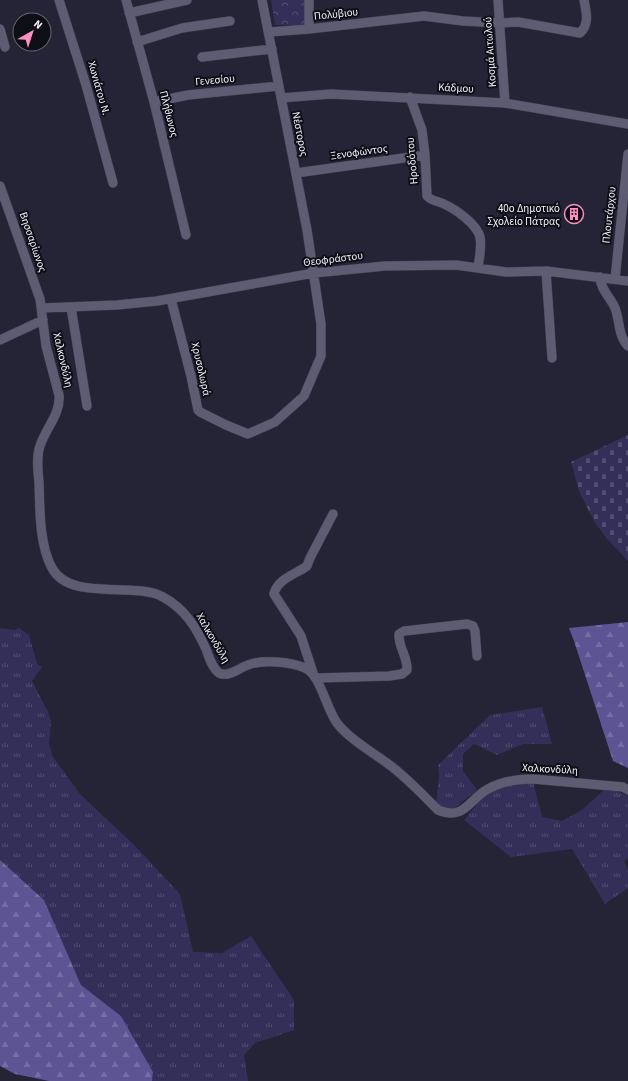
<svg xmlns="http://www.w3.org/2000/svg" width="628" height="1081" font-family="'Source Sans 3',sans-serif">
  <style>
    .grass { fill: url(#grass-tufts) }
    .forest { fill: url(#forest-firs) }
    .cemetery { fill: url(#cemetery-stones) }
    .park { fill: url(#park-crowns) }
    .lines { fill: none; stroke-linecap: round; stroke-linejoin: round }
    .street-casing { stroke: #403f4e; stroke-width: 10 }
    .street { stroke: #5e5c72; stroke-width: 9 }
    .labels { text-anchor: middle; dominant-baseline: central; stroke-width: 4; stroke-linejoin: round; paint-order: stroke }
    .street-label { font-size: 11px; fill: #f3f2fd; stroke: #0e0e16 }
    .poi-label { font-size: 11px; fill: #f3f2fd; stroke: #0e0e16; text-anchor: end }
  </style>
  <defs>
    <pattern id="grass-tufts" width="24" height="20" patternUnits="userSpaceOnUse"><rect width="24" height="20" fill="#342f59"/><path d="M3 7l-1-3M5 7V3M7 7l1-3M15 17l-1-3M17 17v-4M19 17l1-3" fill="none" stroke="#524e72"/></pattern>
    <pattern id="forest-firs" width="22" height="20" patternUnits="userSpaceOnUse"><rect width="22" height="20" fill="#5d5494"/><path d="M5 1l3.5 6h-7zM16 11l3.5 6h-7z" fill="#756da4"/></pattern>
    <pattern id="cemetery-stones" width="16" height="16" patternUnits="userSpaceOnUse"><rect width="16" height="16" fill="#342f59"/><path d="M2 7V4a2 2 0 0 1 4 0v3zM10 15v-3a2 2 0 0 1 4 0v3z" fill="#524e72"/></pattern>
    <pattern id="park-crowns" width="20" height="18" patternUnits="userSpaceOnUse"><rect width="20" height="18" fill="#342f59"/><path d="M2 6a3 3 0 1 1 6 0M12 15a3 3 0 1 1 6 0" fill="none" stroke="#524e72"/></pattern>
  </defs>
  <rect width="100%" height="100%" fill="#252336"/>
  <path class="grass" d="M0,628L15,630L19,628L29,635L37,664L42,667L32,681L48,712L51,721L49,744L53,757L80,794L135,846L180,894L193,952L222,953L251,936L294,1000V1030L255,1043L244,1055L248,1081H152L153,1072L121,1016L81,985L44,900L0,860Z
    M542,707L552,744H523L497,755L474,744L463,754V771L477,790L453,809L448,810L436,804L439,776L438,765L490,715Z
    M533,782L542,817L562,821L582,810L605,789L616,790L628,796V859L624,861L628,871V888L605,904L572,849L511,857L464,820L484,796L506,786Z"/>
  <path class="forest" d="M628,622V768L613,761L574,641L569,628Z
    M0,860L44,900L81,985L121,1016L153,1072L152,1081H49L15,1074L0,1066Z"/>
  <path class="cemetery" d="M628,435V561L609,541L595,523L579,491L571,462Z"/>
  <path class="park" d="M271,0H304L305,25H275Z"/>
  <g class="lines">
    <g class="street-casing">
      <path id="street" d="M59,0L86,85L113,183
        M126,0L154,102L186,235
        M309,0V29
        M498,0L505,103
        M129,13L187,0
        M0,29L5,47
        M269,32L309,29L424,16L463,21L500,23L518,22L580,33C590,24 586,11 584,0
        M137,42L182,28L230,21
        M202,57L272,49
        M410,97L422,130L425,155L427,196C431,201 438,201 444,204C455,209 477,224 480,237C482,247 479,259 478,268
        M281,98L331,94L505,103L628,124
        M154,102L188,95L279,86
        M296,173L425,155
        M0,186L40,299L46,346L59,395C61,414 45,429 40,446C36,457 38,471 39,483C40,509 39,544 52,568C70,602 134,581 163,597C185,609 196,627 206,649C209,657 212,668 219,673C228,678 239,668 248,665C262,659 291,662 305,668C320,674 326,708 337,723C349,739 374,753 391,766C408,779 423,795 438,810C465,821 469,799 488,789C502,781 518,779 533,779L623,787L628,790
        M546,271L552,358
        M600,277C600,289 611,298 615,308C620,321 618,336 628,346
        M615,279L628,154
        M171,299L191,376L198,410L200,412L226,425L248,434L275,422L304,396L321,356V324L307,230L262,0
        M71,307L87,406
        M42,308L117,305L157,301L314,273L385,266L456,265L506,272L546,271L628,281
        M0,340L43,320
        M313,673L301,636L274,594C277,579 296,574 307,566L310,558L333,514
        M317,678L389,676L402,674L407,670C408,657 398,647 399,634L404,631L467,624L473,626L475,631L477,656"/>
    </g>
    <use href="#street" class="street"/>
  </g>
  <defs>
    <g id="building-ring" transform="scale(1)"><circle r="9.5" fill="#0e0e16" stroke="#fc8fc1" stroke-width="1.5"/><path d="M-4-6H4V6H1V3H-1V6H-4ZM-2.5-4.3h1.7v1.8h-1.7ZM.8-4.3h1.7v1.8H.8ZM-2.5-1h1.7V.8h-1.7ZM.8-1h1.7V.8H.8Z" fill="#fc8fc1"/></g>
  </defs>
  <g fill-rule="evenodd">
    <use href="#building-ring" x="574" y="214"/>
  </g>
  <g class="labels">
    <g class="street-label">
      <text transform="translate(336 14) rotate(-6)">Πολύβιου</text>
      <text transform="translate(490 52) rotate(-94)">Κοσμά Αιτωλού</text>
      <text transform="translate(215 80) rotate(-5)">Γενεσίου</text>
      <text transform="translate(99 88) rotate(74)">Χωνιάτου Ν.</text>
      <text transform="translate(456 88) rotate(3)">Κάδμου</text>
      <text transform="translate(169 114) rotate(76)">Πλήθωνος</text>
      <text transform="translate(300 134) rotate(79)">Νέστορος</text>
      <text transform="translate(359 152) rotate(-8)">Ξενοφώντος</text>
      <text transform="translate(412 161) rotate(-95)">Ηροδότου</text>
      <text transform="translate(609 215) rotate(-84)">Πλουτάρχου</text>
      <text transform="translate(33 242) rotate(71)">Βησσαρίωνος</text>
      <text transform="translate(333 259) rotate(-7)">Θεοφράστου</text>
      <text transform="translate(63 360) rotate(77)">Χαλκονδύλη</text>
      <text transform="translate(201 369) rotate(77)">Χρυσολωρά</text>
      <text transform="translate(213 638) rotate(60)">Χαλκονδύλη</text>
      <text transform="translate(550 769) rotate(3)">Χαλκονδύλη</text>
    </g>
    <g class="poi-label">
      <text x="560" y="208">40ο Δημοτικό<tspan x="560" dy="13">Σχολείο Πάτρας</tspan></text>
    </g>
  </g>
  <g transform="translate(32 32) rotate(39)"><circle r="19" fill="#0e0e16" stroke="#6a6972"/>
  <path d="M0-3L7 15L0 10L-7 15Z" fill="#fc8fc1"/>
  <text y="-6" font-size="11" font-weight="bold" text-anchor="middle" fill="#f3f2fd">N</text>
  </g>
</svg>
